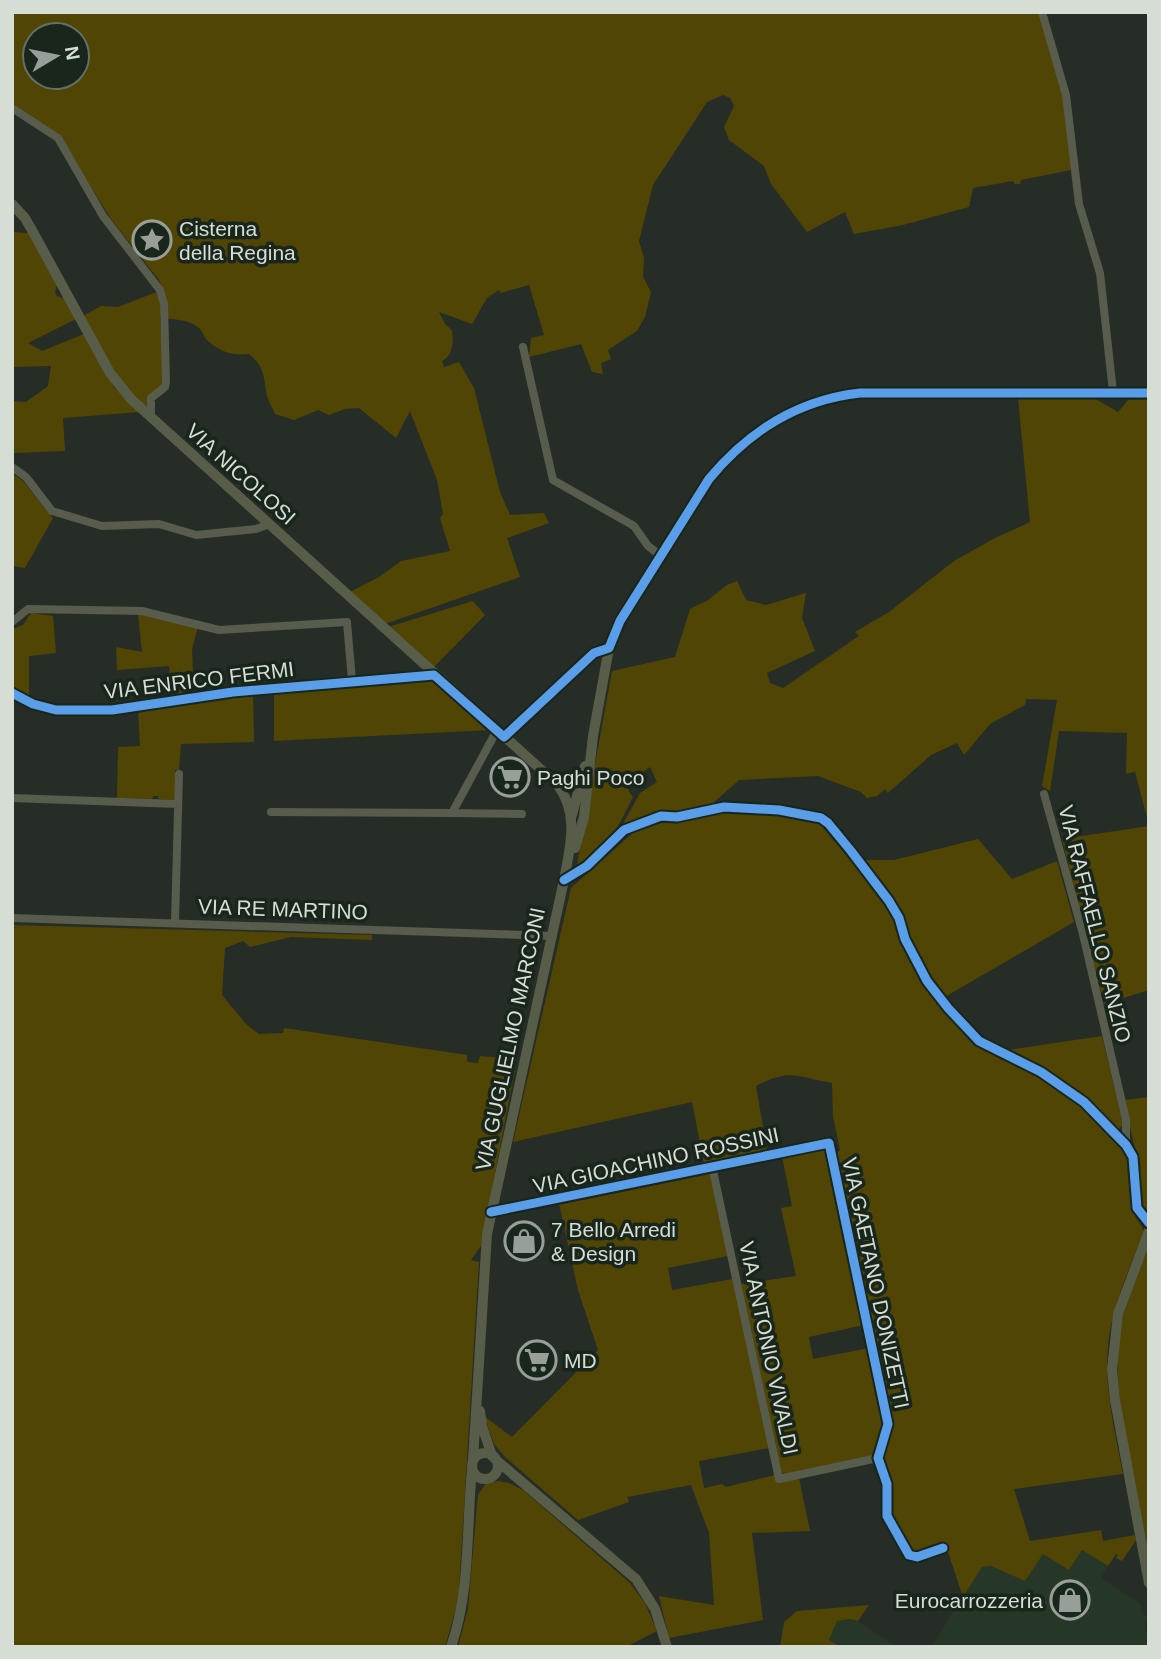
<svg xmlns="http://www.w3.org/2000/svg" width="1161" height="1659" font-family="Helvetica,sans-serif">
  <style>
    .built { fill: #263728 }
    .green { fill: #514505; fill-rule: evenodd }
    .water { fill: #0b1b1b }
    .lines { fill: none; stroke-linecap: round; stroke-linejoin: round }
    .street { stroke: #575c4c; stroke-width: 8 }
    .secondary { stroke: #575d48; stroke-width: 10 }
    .cycleway-casing { stroke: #19261b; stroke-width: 13 }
    .cycleway { stroke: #5a9eea; stroke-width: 9 }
    .labels { text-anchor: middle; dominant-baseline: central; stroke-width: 7; stroke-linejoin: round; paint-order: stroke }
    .poi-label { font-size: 21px; fill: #d5ddd5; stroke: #19261b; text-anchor: start }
    .street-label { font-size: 21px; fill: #d5ddd5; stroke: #19261b }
  </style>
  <rect width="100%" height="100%" fill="#262d27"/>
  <path class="built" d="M1082,1550L1108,1566L1101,1578L1140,1604L1142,1612L1147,1617L1145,1625L1149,1647H931L982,1567L991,1566L1025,1581L1043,1553L1069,1570Z
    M850,1619L858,1621L896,1647H841L829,1640L837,1621Z"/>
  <path class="green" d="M12,12H1040L1064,96L1071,170L1021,180L1020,184H1015L1013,181L973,188L969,207L903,225L854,234L845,212L807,232L771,184L764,166L729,140L724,127L734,106L730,98L723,95L707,102L653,185L639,241L644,258L643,277L651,292L645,317L637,331L608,350L611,359L601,363L603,374L592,372L581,344L529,357L531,338L544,335L529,285L500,293L499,290L487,298L472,324L439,312L445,324L452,330C453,342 454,355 442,361L444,367L459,362L474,388L500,492L510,515L544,513L549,523L507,538L520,577L385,624L350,592L379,577L401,561L450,551L440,518L443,514L437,480L410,411L396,438L359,408L345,409L329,415L318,410L294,420L275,414C272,407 267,399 266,391C264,376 263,365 249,354C234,356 220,352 208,341C204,338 203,331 199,328C190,320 177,320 167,318L162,288L159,280L111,219L57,133L12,104ZM35,35H77V77H35Z
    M12,232L28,233L57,285L55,292L57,296L65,299L76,319L28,343L42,351L84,334L114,387L139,412L63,418L65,451L12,453V401L26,402L48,386L51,366L12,367Z
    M159,291L162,305L160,321L163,339V386L159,389L148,411L122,385L83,316L101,306L118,307Z
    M1018,398H1094L1118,412L1128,400L1149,399V825L1135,772L1126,774L1127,733L1059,731L1050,791L1042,786L1057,700L1026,699L1025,705L990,724L964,755L957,743L931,755L888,793L885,789L877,796L867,798L861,792L818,776L739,780L712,804L677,815L659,812L628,827L624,822L640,793L657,782L650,767L625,785L633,797C621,820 606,859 577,864L612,671L675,657L690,609L708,600L727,585L737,581L746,600L766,605L806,593L802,618L815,651L767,673L770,683L783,688L859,636L855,632L889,612L954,561L995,538L1030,522Z
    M12,473L23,481L53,518L25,568L12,566Z
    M473,601L485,615L433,668L388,627Z
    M31,613L53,616L56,653L29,656V699L12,691V629L23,625Z
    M138,614L198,627L192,649L194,695L171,698L169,666L117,670L116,647L142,652Z
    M430,679L435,680L490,730L274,741V691Z
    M253,694L254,742L181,744L179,770H175V800L159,799L158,796H153L152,799L117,798L118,747L140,746L138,710Z
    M723,810L777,813L820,824L863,874L893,915L910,958L920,976L918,977L920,982H924C942,1008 963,1036 990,1053C1004,1063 1023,1067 1038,1076C1070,1093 1103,1119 1124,1149C1138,1167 1131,1191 1134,1212C1135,1218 1141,1225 1144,1231C1130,1268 1112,1305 1108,1345C1104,1389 1115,1432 1123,1474L1014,1489L1030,1541L1101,1530L1103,1541L1135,1535L1136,1540L1122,1561L1116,1558L1118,1555L1116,1554L1108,1566L1082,1550L1069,1570L1043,1554L1025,1581L991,1566L982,1567L963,1597L945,1543L918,1552L911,1550L890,1515L881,1456L893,1422L834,1155L840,1150L833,1116L832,1083C795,1077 791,1068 756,1086L767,1150L704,1164L692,1102L513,1142L571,888L634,832L661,823L677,822Z
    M1149,826V990L1104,1004L1062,839Z
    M978,839L1012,879L1057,861L1074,922L943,998L916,956L898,904L862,860H894Z
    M12,925L372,935V940L291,937L250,947L243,941L225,948L222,995L246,1024L259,1034L283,1033L284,1028L467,1055V1062L478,1063L480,1056L517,1059L481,1246L471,1260L479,1262L459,1589L456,1608L445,1647H12Z
    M1102,1036L1123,1124L1117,1132L1086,1101L1001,1051Z
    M1149,1097V1214L1148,1215L1141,1207L1139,1167L1124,1100Z
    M820,1148L824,1149L826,1153L864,1325L809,1337L813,1359L869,1348L885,1423L871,1457L786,1475L781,1472L741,1284L796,1276L781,1208L792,1206L782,1156Z
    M709,1169L728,1256L668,1268L672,1290L733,1279L770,1448L699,1461L704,1488L722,1484L726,1487L775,1475L799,1478L810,1531L752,1533L763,1620L669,1638L659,1596L714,1605L709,1533L691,1485L627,1497L629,1502L578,1520L505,1457L494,1444L484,1416L512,1437L598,1350L578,1290L559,1203Z
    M1149,1245V1555L1120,1405L1117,1361L1123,1315Z
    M498,1481L509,1483L523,1490L630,1583L645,1603L657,1631L626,1647H458L468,1609L478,1494L486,1484Z
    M869,1605L858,1621L850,1619L837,1621L829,1640L841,1647H780L784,1622L797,1611Z"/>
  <path class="water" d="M137 241a15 15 0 1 1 30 0a15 15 0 1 1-30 0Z"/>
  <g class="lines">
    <path class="street" d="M1042,12L1066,95L1079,204L1100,273L1113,392
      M12,108L58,138L103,216L160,290L164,304L166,382L165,387L151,398V418
      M523,347L553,480L634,526L648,546L660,555
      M12,467L26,477L52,511L102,526L159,524L196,535L256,529L270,524
      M12,622L28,609L142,611L219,630L347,622L352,681
      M12,693L33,704L56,710H112L233,692L434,675
      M1044,794L1083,934L1126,1120V1145
      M12,798L178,804
      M271,812L452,813L497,730
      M452,813L522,814
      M564,880L587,866L624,830L661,816L677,817L724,807L779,810L821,818L828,823L851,851L889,901L899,918L905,939L927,981L948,1008L979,1041L1041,1072L1084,1102L1126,1145L1133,1157L1137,1208L1149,1223
      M12,918L552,936
      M175,922L179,774
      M712,1166L779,1479L878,1458
      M491,1212L829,1143L888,1424L878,1458L887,1484V1516L909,1555L917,1557L943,1548"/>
    <path class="secondary" d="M12,204L25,218L33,232L110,373L131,399L557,784C580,814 570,847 564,880L487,1234L473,1460
      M504,737L594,653L609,648L620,621L709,479C749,431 797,400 860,393H1149
      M572,815L585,766
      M575,848L584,817L593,736L609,648
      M1149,1231L1118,1314L1112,1369L1115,1400L1149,1583
      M480,1411L482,1426L492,1456
      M472 1466a13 13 0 1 1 26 0a13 13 0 1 1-26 0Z
      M495,1459L636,1579L655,1609L667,1647
      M451,1647C471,1589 466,1529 472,1470"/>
    <g class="cycleway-casing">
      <path id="cycleway" d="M12,693L33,704L56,710H112L233,692L434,675L504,737L594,653L609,648L620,621L709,479C749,431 797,400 860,393H1149
        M564,880L587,866L624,830L661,816L677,817L724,807L779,810L821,818L828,823L851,851L889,901L899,918L905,939L927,981L948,1008L979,1041L1041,1072L1084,1102L1126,1145L1133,1157L1137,1208L1149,1223
        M491,1212L829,1143L888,1424L878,1458L887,1484V1516L909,1555L917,1557L943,1548"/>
    </g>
    <use href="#cycleway" class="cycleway"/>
  </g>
  <defs>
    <g id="sight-ring" transform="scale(2.0125)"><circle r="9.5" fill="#19261b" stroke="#989f98" stroke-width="1.5"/><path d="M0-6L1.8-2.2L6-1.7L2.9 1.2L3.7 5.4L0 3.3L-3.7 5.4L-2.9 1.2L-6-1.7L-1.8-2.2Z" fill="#989f98"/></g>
    <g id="supermarket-ring" transform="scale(2.0125)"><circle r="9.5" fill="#19261b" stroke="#989f98" stroke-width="1.5"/><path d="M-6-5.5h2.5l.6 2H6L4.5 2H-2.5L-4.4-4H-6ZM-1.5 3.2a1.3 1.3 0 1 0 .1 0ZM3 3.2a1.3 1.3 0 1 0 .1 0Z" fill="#989f98"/></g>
    <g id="shop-ring" transform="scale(2.0125)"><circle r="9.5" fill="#19261b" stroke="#989f98" stroke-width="1.5"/><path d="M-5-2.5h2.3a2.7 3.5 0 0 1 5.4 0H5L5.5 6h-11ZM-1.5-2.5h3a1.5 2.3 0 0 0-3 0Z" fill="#989f98"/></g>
  </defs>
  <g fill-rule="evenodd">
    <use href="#sight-ring" x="152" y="240"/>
    <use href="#supermarket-ring" x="510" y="777"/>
    <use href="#shop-ring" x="524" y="1241"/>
    <use href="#supermarket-ring" x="537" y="1360"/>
    <use href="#shop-ring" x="1070" y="1600"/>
  </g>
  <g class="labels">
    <g class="poi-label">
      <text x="179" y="228">Cisterna<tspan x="179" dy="24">della Regina</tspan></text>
      <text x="537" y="777">Paghi Poco</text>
      <text x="551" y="1229">7 Bello Arredi<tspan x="551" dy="24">&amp; Design</tspan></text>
      <text x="564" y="1360">MD</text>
      <text x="1043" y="1600" text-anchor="end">Eurocarrozzeria</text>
    </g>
    <g class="street-label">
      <text transform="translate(241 474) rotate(42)">VIA NICOLOSI</text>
      <text transform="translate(199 680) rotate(-7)">VIA ENRICO FERMI</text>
      <text transform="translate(283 909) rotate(2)">VIA RE MARTINO</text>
      <text transform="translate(1095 924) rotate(76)">VIA RAFFAELLO SANZIO</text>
      <text transform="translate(510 1039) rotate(-78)">VIA GUGLIELMO MARCONI</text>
      <text transform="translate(656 1160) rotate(-12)">VIA GIOACHINO ROSSINI</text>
      <text transform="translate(876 1283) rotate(78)">VIA GAETANO DONIZETTI</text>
      <text transform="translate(769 1348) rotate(78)">VIA ANTONIO VIVALDI</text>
    </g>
  </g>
  <rect width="1161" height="1659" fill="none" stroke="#d5ddd5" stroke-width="28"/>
  <g transform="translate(56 56) rotate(80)"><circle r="33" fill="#19261b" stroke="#646f65" stroke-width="2"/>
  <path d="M0-5L12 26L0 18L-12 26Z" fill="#989f98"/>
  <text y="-10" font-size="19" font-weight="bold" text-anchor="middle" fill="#d5ddd5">N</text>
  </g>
</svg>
